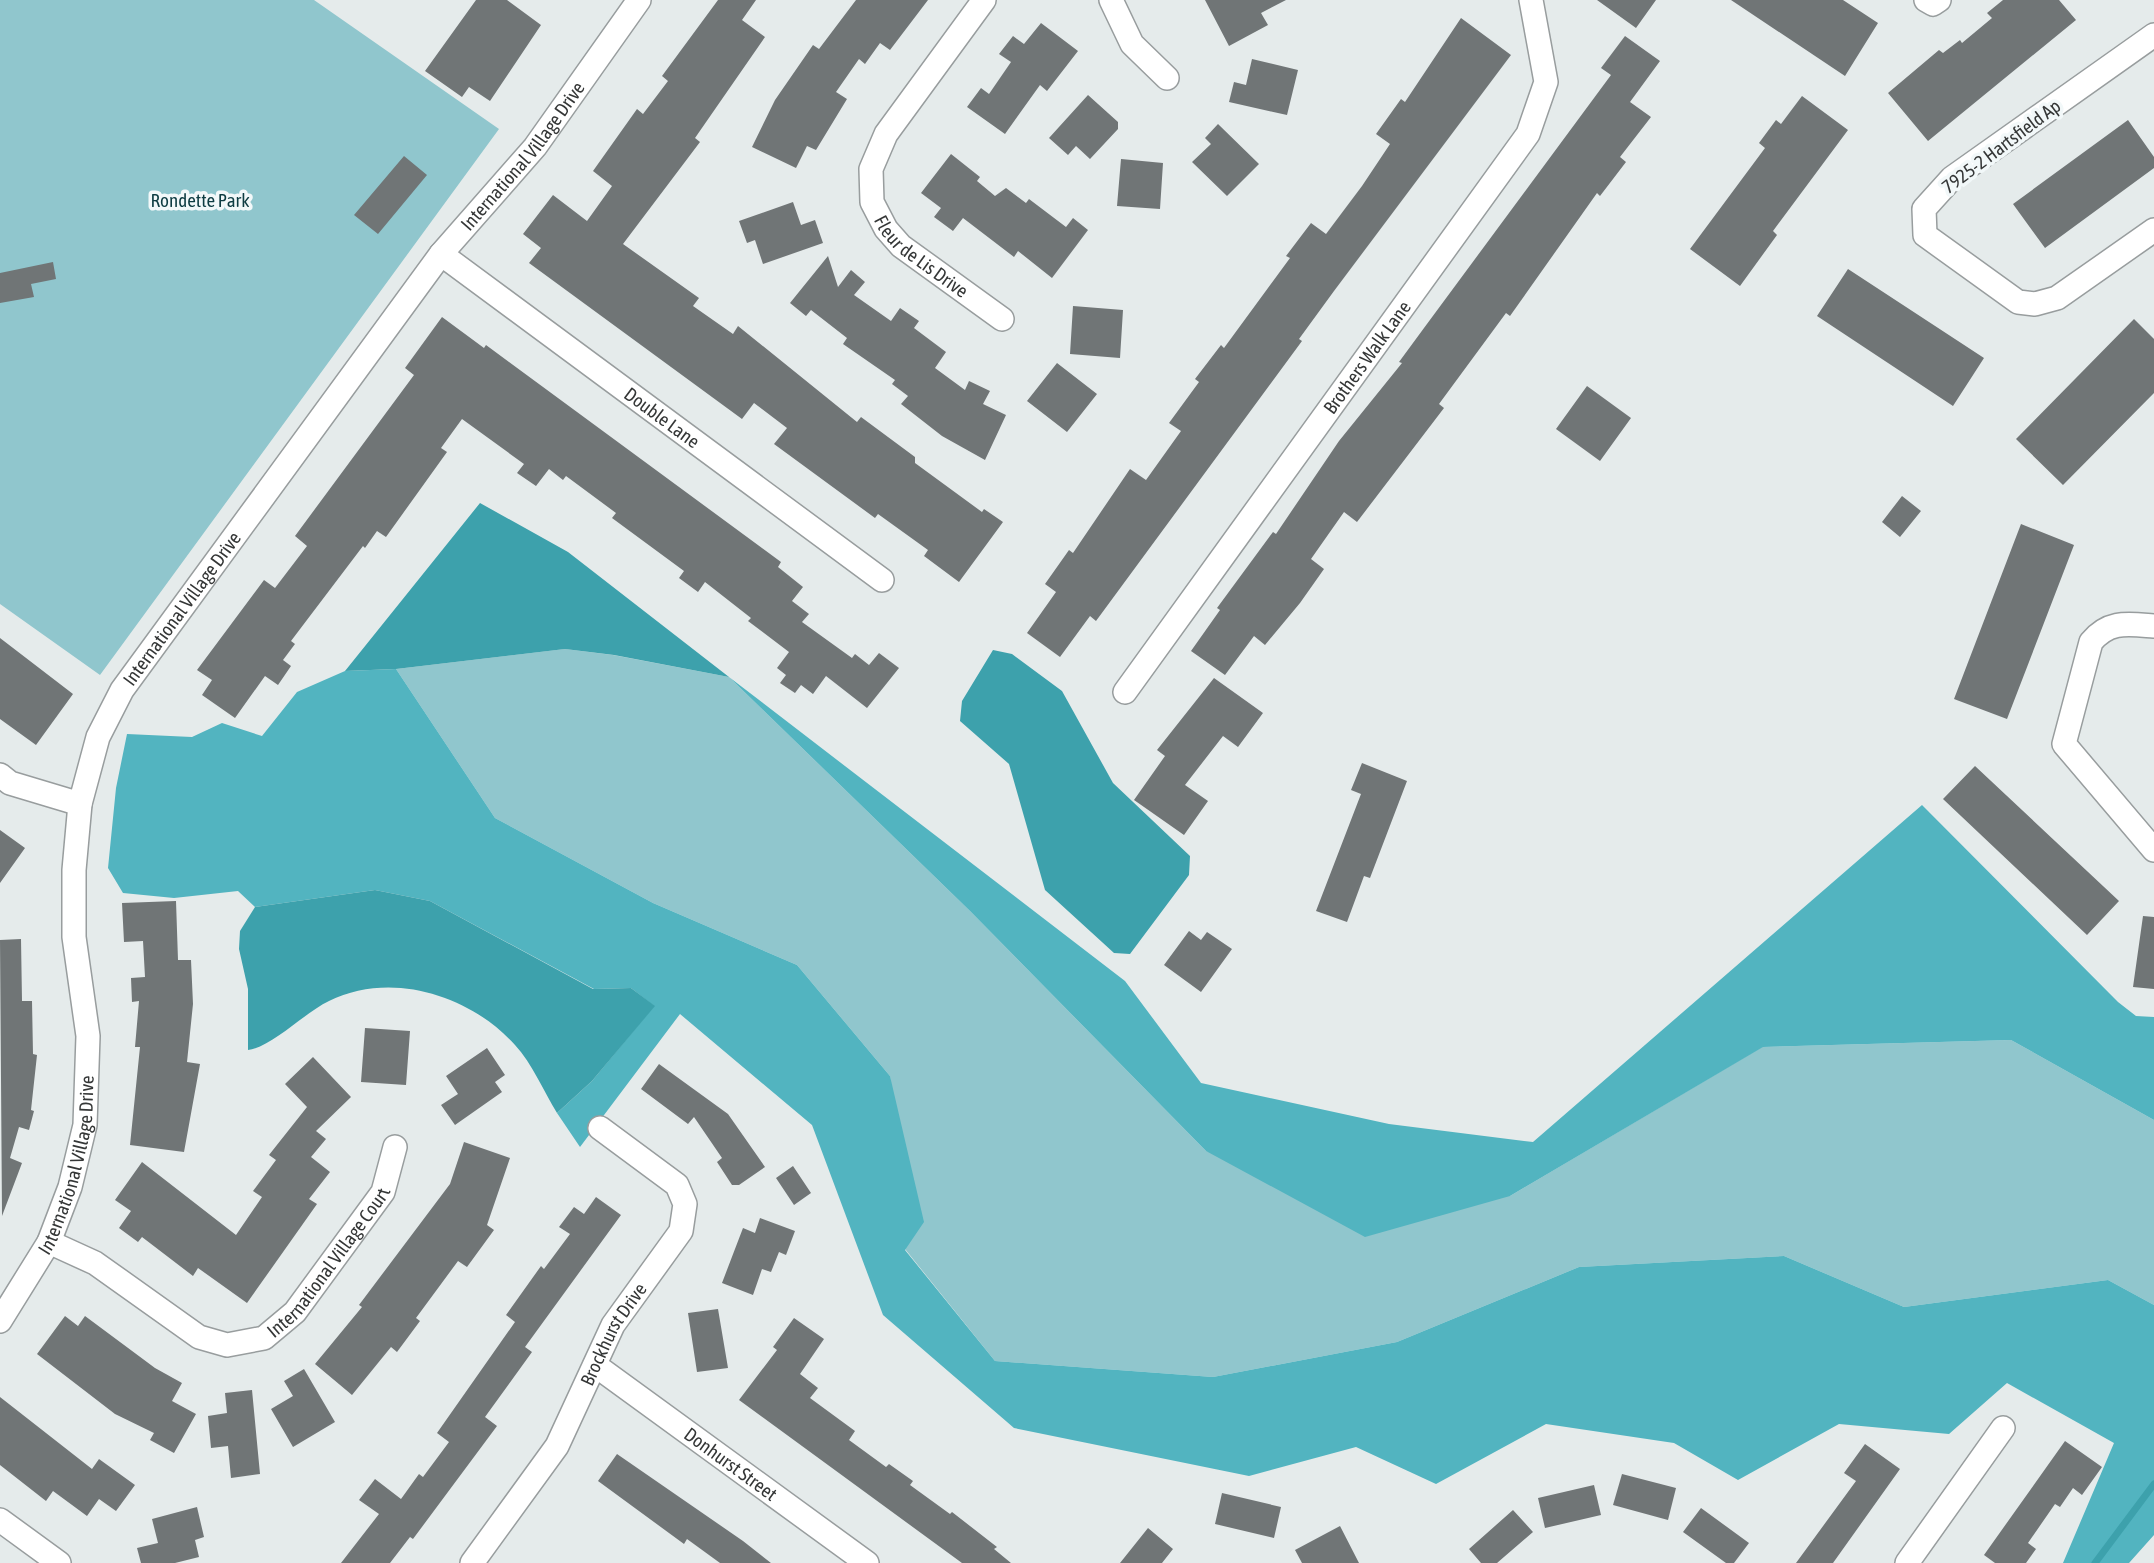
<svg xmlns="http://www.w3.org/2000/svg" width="2154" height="1563" font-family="'Asap Condensed',sans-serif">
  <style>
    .green { fill: #90c6cd }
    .forest { fill: #52b4c0 }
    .water { fill: #3da1ac }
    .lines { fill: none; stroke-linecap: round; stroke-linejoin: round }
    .stream { stroke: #3da1ac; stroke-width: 7 }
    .building { fill: #707576 }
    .street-casing { stroke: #989d9e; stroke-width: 26 }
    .street { stroke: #fff; stroke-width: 23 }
    .labels { text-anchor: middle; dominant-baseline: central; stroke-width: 7; stroke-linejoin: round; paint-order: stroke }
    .street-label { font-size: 19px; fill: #353737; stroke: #f2f8f9 }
    .park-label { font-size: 19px; fill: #0e3c42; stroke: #f2f8f9 }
  </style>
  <rect width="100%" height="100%" fill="#e5ebeb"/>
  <path class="green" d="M0,0H314L499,129L100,675L0,604Z
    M565,649L613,655L729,677L970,911L1206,1151L1510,1196L1762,1047L2011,1040L2154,1120V1305L2108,1280L1904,1307L1784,1256L1579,1267L1397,1342L1213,1377L995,1361L905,1249L890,1076L797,965L653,903L495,818L396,669Z"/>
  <path class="forest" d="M396,669L495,818L653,903L797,965L890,1076L924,1222L905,1250L995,1361L1213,1377L1397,1342L1579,1267L1784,1256L1904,1307L2108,1280L2154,1305V1535L2129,1563H2063L2114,1443L2007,1383L1949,1434L1839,1424L1738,1480L1674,1443L1546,1424L1436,1484L1356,1447L1249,1476L1014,1428L883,1315L812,1125L680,1014L580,1147L557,1113L592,1081L654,1006L631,988L594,989L430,901L375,890L255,907L238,891L174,898L123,893L108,868L116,788L127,734L192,737L222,723L262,736L297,692L345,671Z
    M729,677L1125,981L1201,1083L1389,1124L1533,1142L1922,805L2118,1002L2136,1016L2154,1017V1120L2011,1040L1763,1047L1510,1196L1365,1237L1206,1151L970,911Z"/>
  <path class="water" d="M480,503L568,552L729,677L614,655L565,649L396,669L345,671Z
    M993,650L1012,654L1062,691L1113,783L1190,856L1189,875L1130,954L1114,953L1045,890L1009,764L960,721L962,701Z
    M375,890L430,901L593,989L631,988L655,1006L592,1081L557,1113C544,1092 532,1063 515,1045C470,995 391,970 329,1001C304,1013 272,1047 248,1050V989L239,949L240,931L255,907Z"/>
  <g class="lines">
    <path class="stream" d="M2095,1563L2154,1484"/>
  </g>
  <path class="building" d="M476,0H507L541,25L490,101L469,87L462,97L425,71Z
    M718,0H756L742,20L765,37L695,138L700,142L623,244L699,298L693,306L733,334L738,326L857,422L861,417L915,457V463L982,512L984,509L1003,522L959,582L924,556L928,550L878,514L875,518L774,444L787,428L754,403L742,419L529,263L541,248L523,234L553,195L587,221L612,186L593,171L637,109L643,114L668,81L662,76Z
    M856,0H928L890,50L880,43L865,64L859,59L836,92L847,99L816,150L807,146L796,168L752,147L775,100L813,45L819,49Z
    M1205,0H1286L1261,13L1268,25L1229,46Z
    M1597,0H1656L1636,28Z
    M1731,0H1843L1878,23L1845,76Z
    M2003,0H2059L2076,20L1928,141L1888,93L1939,50L1943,53L1960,40L1962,43L1992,18L1987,13Z
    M1461,18L1511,55L1334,291L1299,339L1302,341L1096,621L1090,616L1060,657L1027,633L1056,592L1045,584L1069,550L1073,553L1130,469L1146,480L1181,431L1169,423L1199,382L1195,379L1221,345L1224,348L1290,258L1286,256L1311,223L1326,234L1362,186L1390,144L1376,134L1401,99L1405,102Z
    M1041,23L1078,51L1047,91L1040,85L1005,134L967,107L981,88L989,94L1011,62L999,54L1013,36L1024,44Z
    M1625,36L1660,61L1630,102L1651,117L1620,157L1626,162L1600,196L1597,193L1510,316L1506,313L1439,404L1444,408L1357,522L1344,512L1311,559L1324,569L1300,603L1265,645L1254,636L1225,675L1191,651L1220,610L1217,608L1273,532L1276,534L1339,441L1402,363L1399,362L1424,328L1611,75L1601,68Z
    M1252,59L1298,70L1287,115L1229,102L1234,82L1246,85Z
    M1088,95L1118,122V129L1090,159L1076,146L1068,155L1049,138Z
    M1802,96L1848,130L1773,231L1777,235L1740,286L1690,249L1765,148L1759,143L1776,120L1781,124Z
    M2128,120L2154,157V168L2045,248L2013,204Z
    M1218,124L1259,164L1227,196L1192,162L1211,144L1205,138Z
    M951,154L980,177L977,181L995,196L1006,188L1026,203L1029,199L1066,227L1073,218L1088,230L1052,278L1018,251L1014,257L963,218L953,231L934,217L941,208L921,193Z
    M404,156L427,175L378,234L354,215Z
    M1121,159L1163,163L1160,209L1117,206Z
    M793,202L801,225L815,220L823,243L763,264L755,240L747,243L739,221Z
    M828,256L838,287L851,270L865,282L854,295L891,321L900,308L919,321L914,328L946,352L935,368L965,390L969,381L990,391L983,404L1006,415L985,460L942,436L901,404L908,396L892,384L895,380L843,344L847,338L811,310L806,316L790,303Z
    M53,262L56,279L31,284L34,297L0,303V273Z
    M1848,269L1984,358L1953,406L1817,316Z
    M1073,306L1123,310L1120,358L1070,354Z
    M442,317L484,348L486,345L781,562L778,567L803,587L792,601L809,614L802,622L852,658L855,654L869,665L879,653L899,668L867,708L826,676L813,694L801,685L795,693L780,683L786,675L777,668L789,652L748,621L751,618L705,582L698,592L679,578L684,571L612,518L616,513L566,476L563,480L549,469L536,486L517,473L524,464L462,419L441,448L447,452L386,537L377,531L365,548L363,546L291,641L295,644L283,660L291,666L278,685L265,676L235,718L202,695L212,680L197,670L264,580L275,588L307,546L295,536L414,375L405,368Z
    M2134,319L2154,339V393L2063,485L2016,439Z
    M1057,363L1097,394L1067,432L1027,401Z
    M1587,386L1631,418L1600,461L1556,429Z
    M1902,496L1921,511L1900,537L1882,522Z
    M2021,524L2074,545L2007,719L1954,699Z
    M0,638L73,694L36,745L0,719Z
    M1214,678L1263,713L1238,747L1223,736L1185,785L1208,801L1184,835L1134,800L1165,756L1157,750Z
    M1362,763L1407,781L1370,878L1364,876L1347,922L1316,911L1361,794L1351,790Z
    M1975,766L2119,901L2087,935L1943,799Z
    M0,830L25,848L0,883Z
    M176,901L178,960H191L193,1004L187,1062L200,1064L184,1152L130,1145L140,1047H135L139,1001L132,1002L131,978L145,977L143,941L124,942L122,903Z
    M2143,916L2154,917V989L2133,987Z
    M1189,931L1201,940L1207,932L1232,949L1201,992L1164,965Z
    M21,939L22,1001H32L33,1054L37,1055L31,1110L34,1111L29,1130L19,1127L10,1158L22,1163L2,1216L0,940Z
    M365,1028L410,1031L406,1085L361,1082Z
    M487,1048L505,1075L495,1082L502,1092L455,1125L441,1105L458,1094L446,1076Z
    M313,1057L351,1097L316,1131L326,1139L311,1157L330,1172L309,1199L317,1204L247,1303L198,1268L193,1276L142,1237L138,1242L119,1228L131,1211L115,1200L142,1162L236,1235L262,1197L253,1191L276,1160L269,1155L307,1107L285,1084Z
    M659,1064L728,1114L765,1167L739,1185H732L717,1162L722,1158L694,1117L688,1124L641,1089Z
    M464,1142L510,1158L487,1225L494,1230L467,1267L458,1261L416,1318L420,1321L397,1352L391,1347L352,1395L315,1364L362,1307L359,1305L450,1184Z
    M793,1166L811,1193L794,1205L776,1178Z
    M596,1197L621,1215L525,1347L532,1352L485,1417L497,1426L413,1539L410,1537L390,1563H341L379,1514L359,1500L375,1479L401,1499L419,1474L423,1477L449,1442L437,1433L515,1322L506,1315L541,1266L544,1269L570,1234L559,1227L574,1207L584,1214Z
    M760,1218L795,1231L786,1255L779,1252L771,1272L762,1269L753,1295L722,1283L743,1228L755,1233Z
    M718,1309L728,1368L697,1372L688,1313Z
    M65,1316L78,1326L85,1316L155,1368L182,1383L172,1401L196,1414L174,1453L150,1440L154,1433L115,1414L37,1354Z
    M794,1318L824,1339L800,1374L818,1388L810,1398L855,1431L849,1440L886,1467L889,1464L913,1481L910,1485L950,1514L952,1512L997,1547L994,1549L1011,1563H962L739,1400L777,1350L773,1347Z
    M304,1369L335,1422L293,1447L271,1409L293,1396L284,1381Z
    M252,1390L260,1474L231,1478L228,1446L211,1448L208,1416L227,1413L225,1393Z
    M0,1397L92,1469L99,1459L135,1485L116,1511L99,1499L87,1516L53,1491L46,1501L0,1465Z
    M2065,1441L2102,1467L2082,1495L2073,1488L2060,1507L2055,1504L2028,1543L2036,1549L2026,1563H1995L1984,1555Z
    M1865,1444L1900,1469L1833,1563H1796L1856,1481L1844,1473Z
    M617,1454L743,1541L771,1563H720L687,1539L684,1544L598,1481Z
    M1622,1474L1676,1488L1668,1520L1613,1505Z
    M1594,1485L1601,1515L1545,1528L1538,1498Z
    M1222,1493L1281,1507L1274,1538L1215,1524Z
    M197,1507L204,1537L195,1540L199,1557L175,1563H141L137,1548L158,1543L152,1519Z
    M1701,1508L1749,1543L1734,1563H1726L1683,1532Z
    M1513,1510L1533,1532L1497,1563H1481L1469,1549Z
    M1340,1526L1359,1563H1302L1295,1550Z
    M1148,1528L1173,1549L1162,1563H1120Z"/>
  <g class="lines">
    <g class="street-casing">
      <g id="street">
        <path id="s1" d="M984,0L886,134L871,169L872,202L886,229L901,246L1002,319"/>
        <path d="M1111,0L1132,44L1167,78"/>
        <path d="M1926,0L1933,4L1939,0"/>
        <path d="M2154,35L1952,178L1924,209L1925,235L2018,302L2035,304L2057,298L2154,230"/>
        <path id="s2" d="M441,254L882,580"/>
        <path d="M2154,626C2128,624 2109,620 2091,642L2064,744L2154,850"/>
        <path id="s3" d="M1125,692L1528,134L1546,82L1531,0"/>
        <path d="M0,775L10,783L80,804"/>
        <path id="s4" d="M49,1242L95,1263L199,1337L227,1345L264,1338L295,1312L383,1192L395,1147"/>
        <path id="s5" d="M0,1321L49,1242L70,1187L85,1125L88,1036L74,937V870L80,804L98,737L122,690L441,254L535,147L639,0"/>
        <path id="s6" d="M595,1365L867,1563"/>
        <path d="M0,1520L59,1563"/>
        <path id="s7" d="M472,1563L557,1446L613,1325L681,1231L685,1204L677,1185L600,1128"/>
        <path d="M1907,1563L2003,1428"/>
      </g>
    </g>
    <use href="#street" class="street"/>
  </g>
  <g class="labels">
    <g class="street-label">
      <text transform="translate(2001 146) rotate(-37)">7925-2 Hartsfield Ap</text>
      <text stroke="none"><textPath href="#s5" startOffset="1328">International Village Drive</textPath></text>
      <text stroke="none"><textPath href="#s1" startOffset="312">Fleur de Lis Drive</textPath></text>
      <text stroke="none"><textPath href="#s3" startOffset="413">Brothers Walk Lane</textPath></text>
      <text stroke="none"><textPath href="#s2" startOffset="275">Double Lane</textPath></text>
      <text stroke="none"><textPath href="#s5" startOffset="761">International Village Drive</textPath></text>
      <text stroke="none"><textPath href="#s5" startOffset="173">International Village Drive</textPath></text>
      <text stroke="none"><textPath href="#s4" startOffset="345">International Village Court</textPath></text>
      <text stroke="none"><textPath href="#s7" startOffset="270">Brockhurst Drive</textPath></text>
      <text stroke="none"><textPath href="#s6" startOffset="168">Donhurst Street</textPath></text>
    </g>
    <g class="park-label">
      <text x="200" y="200">Rondette Park</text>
    </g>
  </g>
</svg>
